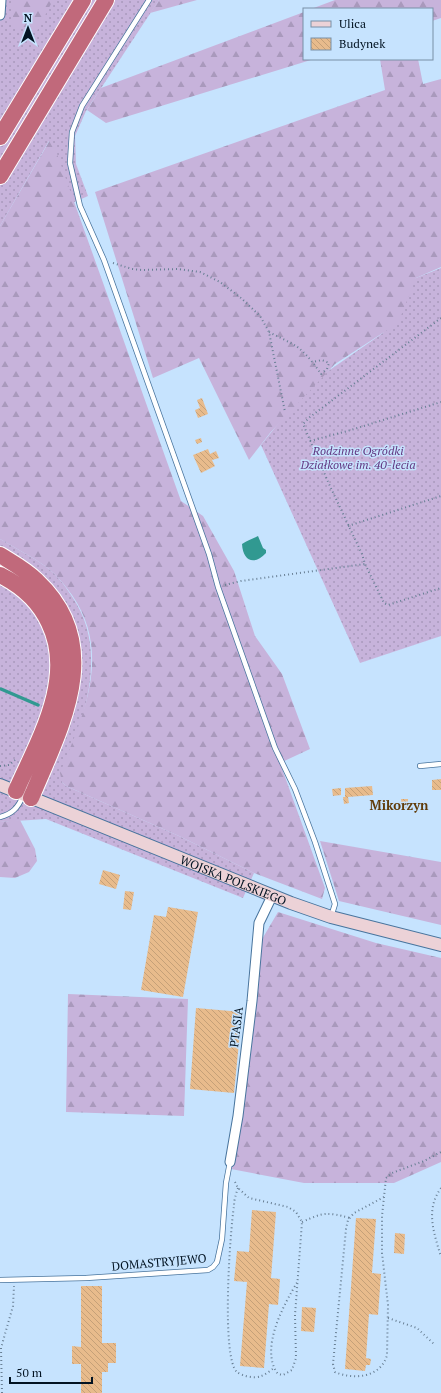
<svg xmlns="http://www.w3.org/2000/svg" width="441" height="1393" font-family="'PT Serif',serif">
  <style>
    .grass { fill: url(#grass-dots) }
    .forest { fill: url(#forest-firs) }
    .water { fill: #319991 }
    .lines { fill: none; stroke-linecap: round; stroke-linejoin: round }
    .stream { stroke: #319991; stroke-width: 3.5 }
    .building { fill: url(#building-back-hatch) }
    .lane-casing { stroke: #48749d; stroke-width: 6 }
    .street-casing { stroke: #48749d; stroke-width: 11 }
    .secondary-casing { stroke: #48749d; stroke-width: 14 }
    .highway-casing { stroke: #fff; stroke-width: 18 }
    .path { stroke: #687f94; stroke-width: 2; stroke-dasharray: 1 3; stroke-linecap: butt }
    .lane { stroke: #fff; stroke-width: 4.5 }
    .street { stroke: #fff; stroke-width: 9 }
    .secondary { stroke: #ecd2d7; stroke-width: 12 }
    .highway { stroke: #c1697b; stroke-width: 16 }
    .labels { text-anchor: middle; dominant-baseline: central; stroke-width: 3; stroke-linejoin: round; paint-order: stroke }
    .park-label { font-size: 12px; font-style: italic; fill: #623882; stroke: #c6e3fe }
    .street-label { font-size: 12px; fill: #021322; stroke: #c6e3fe }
    .neighbourhood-label { font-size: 13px; font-weight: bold; fill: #603b09; stroke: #c6e3fe }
  </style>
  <defs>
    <pattern id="grass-dots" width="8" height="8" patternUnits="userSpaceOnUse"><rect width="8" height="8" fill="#c7b3db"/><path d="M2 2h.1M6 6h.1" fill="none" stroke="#a999bc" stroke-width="1.8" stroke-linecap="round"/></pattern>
    <pattern id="forest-firs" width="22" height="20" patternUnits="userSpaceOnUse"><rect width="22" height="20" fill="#c7b3db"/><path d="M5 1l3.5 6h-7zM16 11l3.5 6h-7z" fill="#a999bc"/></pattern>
    <pattern id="building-back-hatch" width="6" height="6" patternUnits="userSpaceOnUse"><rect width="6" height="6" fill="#e8bb8c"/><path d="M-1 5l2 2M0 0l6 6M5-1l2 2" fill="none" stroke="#c5a078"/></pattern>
  </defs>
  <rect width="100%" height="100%" fill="#c6e3fe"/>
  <path class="grass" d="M0,0H159L86,111L75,136L76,164L88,196L72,203L49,141L0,226Z
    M441,268V636L360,663L261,445L311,383L383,333L401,291L416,278Z
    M0,539C15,548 31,556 45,566C56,574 64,584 71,595C112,653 81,722 62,782L66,786L179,836L254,873L243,898L46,819L0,822Z"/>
  <path class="forest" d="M13,0H53L36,33L13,26Z
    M159,0H197L150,13Z
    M335,0H441V18L432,21V9H311Z
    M304,12V59H314L106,123L87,110L101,88Z
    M380,59H418L423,84L441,79V267L416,278L398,323L335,364L270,433L249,460L199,358L153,378L95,192L385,90Z
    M50,140H52L181,501L203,516L234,571L255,636L282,674L310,749L280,763L325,888L322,899L254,873L179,836L66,786L62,782L60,773C84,715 112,653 72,595C64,584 56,574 45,566C31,556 15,548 0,539V226Z
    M20,820L35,849L37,861L29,872L15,878L0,877V822Z
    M320,841L441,862V925L339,901Z
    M278,912L376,943L441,958V1162L394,1183H304L231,1169L251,1053L261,941Z
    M68,994L188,999L184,1116L66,1112Z"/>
  <path class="water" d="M258,536L263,548L266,550V553C254,566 243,561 242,544C248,540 253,539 258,536Z"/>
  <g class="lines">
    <path class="stream" d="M1,689L38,705"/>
  </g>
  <path class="building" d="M202,398L208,414L198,418L195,410L200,408L197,400Z
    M201,438L202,442L197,444L195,440Z
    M208,449L210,454L216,451L219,458L212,460L215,466L201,473L193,455Z
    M441,779V790H432V780Z
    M372,786L373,795L348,797L349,803L344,804L343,797H345V788Z
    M341,788V795L333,796L332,789Z
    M401,799H408V808L402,809Z
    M103,870L120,875L116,889L99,884Z
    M125,891L134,892L131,910L123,909Z
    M168,907L198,912L183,997L141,990L154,915L166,917Z
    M196,1008L242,1012L234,1093L190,1089Z
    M252,1210L276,1212L271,1278L280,1279L278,1305L269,1304L264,1368L240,1366L247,1282L234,1281L237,1251L249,1252Z
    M356,1218L376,1219L372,1273L381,1274L378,1315L369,1314L366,1358L371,1359L370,1365H366L365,1371L345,1369Z
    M395,1233L405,1234L404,1254L394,1253Z
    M81,1286H102V1343H116V1363H108V1372H102V1393H81V1364H72V1346L81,1347Z
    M302,1307L316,1308L314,1332L301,1331Z"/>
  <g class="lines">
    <g class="lane-casing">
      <path id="lane" d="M149,0L82,106L72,132L70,163L80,206L104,260L209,554L218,587L275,748L295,789L315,842L335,904L331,917
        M420,766L441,764
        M0,817C12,814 18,808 23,796
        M0,1280L86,1278L208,1270L213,1267L217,1262L222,1239L226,1183L230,1162"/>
    </g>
    <g class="street-casing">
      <path id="street" d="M0,15L1,0
        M230,1162L238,1116L252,1001L259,923L272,896"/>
    </g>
    <g class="secondary-casing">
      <g id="secondary">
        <path id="s1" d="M0,785L291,903L331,917L441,945"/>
      </g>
    </g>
    <g class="highway-casing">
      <path id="highway" d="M0,137L83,0
        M0,176L106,0
        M0,555C13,563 26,570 37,581C106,646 61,726 31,798
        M0,575C22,586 39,601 49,623C76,678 38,741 16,791"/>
    </g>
    <path class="path" d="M113,263L132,269L142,270L178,269L200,272L220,282L241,298L260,316L269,332L285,412
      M441,318L310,417L303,424L329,484L362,554L365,564L384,603L388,605L441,588
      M269,332C278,337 288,341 296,346C306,353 315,365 321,374L327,369L329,363L322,360L312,362
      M310,441L351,430L441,402
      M348,526L441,496
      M225,585L241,581L365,564
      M0,766L9,765L15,760
      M235,1182L238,1188L249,1198L288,1207L296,1212L302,1222L295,1315L296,1358L292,1370L283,1375L278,1374C259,1349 284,1304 298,1281
      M238,1188C236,1194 234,1200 234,1206C230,1231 221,1358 237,1372C242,1376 255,1379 261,1376C265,1375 270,1371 274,1368
      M441,1188C425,1210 434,1233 441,1257
      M384,1197L354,1213L348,1220L346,1229L333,1364L335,1372C353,1380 381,1378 387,1355L388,1305L382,1253V1216L386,1178L392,1173L424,1161L441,1152
      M302,1222C324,1212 327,1212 350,1218
      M388,1318L417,1328L435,1345
      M2,1393L1,1348L13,1306L14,1286"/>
    <use href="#lane" class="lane"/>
    <use href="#street" class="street"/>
    <use href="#secondary" class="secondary"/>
    <use href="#highway" class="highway"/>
  </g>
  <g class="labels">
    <g class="park-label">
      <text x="358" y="450">Rodzinne Ogródki<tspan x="358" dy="14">Działkowe im. 40-lecia</tspan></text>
    </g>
    <g class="street-label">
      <text stroke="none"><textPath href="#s1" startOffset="252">WOJSKA POLSKIEGO</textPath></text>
      <text transform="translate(236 1027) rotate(-83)">PTASIA</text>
      <text transform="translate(159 1262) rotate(-5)">DOMASTRYJEWO</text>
    </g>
    <g class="neighbourhood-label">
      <text x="399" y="805">Mikorzyn</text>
    </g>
  </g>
  <rect x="303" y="8" width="130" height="52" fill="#c6e3fe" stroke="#7890a6"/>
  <rect x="311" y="21" width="20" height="6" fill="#ecd2d7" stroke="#7890a6"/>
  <text x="339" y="28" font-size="12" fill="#021322">Ulica</text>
  <rect x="311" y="38" width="20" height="12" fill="url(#building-back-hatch)" stroke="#7890a6"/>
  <text x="339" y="48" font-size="12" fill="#021322">Budynek</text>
  <g transform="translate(28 28)" stroke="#c6e3fe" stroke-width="3" paint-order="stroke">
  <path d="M0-3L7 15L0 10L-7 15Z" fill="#021322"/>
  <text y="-6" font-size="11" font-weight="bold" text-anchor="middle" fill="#021322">N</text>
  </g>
  <path d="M10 1377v6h82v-6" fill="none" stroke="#021322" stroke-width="2"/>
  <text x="16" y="1377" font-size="12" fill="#021322" stroke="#c6e3fe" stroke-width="3" paint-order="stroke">50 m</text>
</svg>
